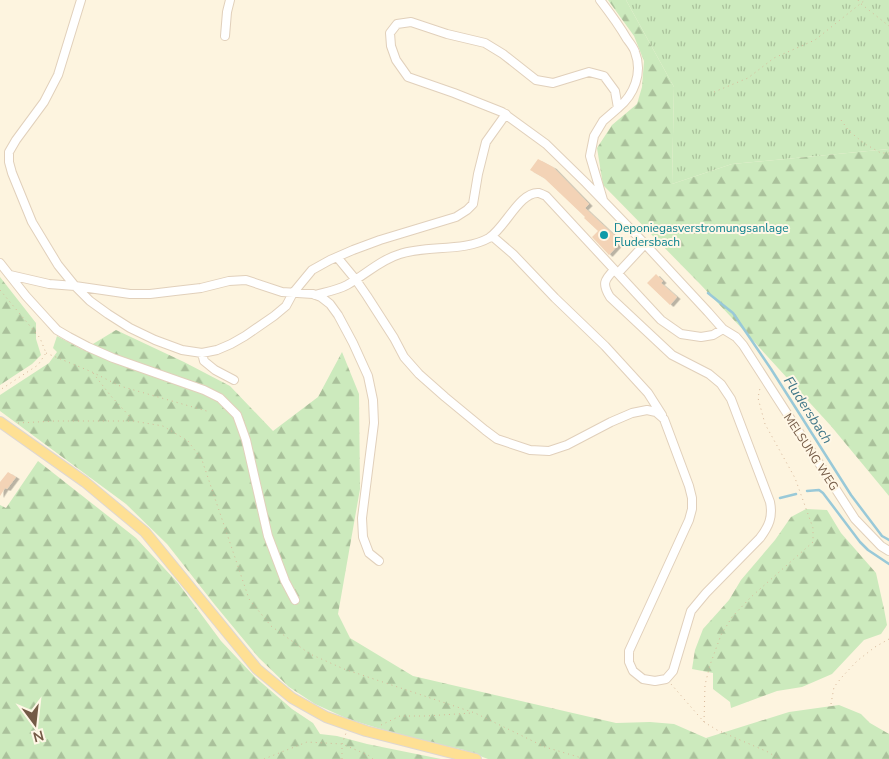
<svg xmlns="http://www.w3.org/2000/svg" width="889" height="759" font-family="'Nunito Sans',sans-serif">
  <style>
    .grass { fill: url(#grass-tufts) }
    .forest { fill: url(#forest-firs) }
    .lines { fill: none; stroke-linecap: round; stroke-linejoin: round }
    .stream { stroke: #99c9d8; stroke-width: 2.5 }
    .building { fill: #f3d3b6; filter: url(#shadow) }
    .minor-casing { stroke: #e1d0bb; stroke-width: 10 }
    .major-casing { stroke: #ded7d3; stroke-width: 12 }
    .path { stroke: #d7b799; stroke-width: 1; stroke-dasharray: 1 4; stroke-linecap: butt }
    .minor { stroke: #fff; stroke-width: 8 }
    .major { stroke: #fee094; stroke-width: 10 }
    .culture-dot { fill: #0f9aa8; stroke: #fff7e6; stroke-width: 2 }
    .labels { text-anchor: middle; dominant-baseline: central; stroke-width: 4; stroke-linejoin: round; paint-order: stroke }
    .culture-label { font-size: 12px; fill: #0d838f; stroke: #fff7e6; text-anchor: start }
    .street-label { font-size: 12px; fill: #745a46; stroke: #fff7e6 }
    .water-label { font-size: 14px; font-style: italic; fill: #3f7688; stroke: #fff7e6 }
  </style>
  <defs>
    <pattern id="grass-tufts" width="24" height="20" patternUnits="userSpaceOnUse" patternTransform="scale(1.25)"><rect width="24" height="20" fill="#cceabd"/><path d="M3 7l-1-3M5 7V3M7 7l1-3M15 17l-1-3M17 17v-4M19 17l1-3" fill="none" stroke="#aac19b"/></pattern>
    <pattern id="forest-firs" width="22" height="20" patternUnits="userSpaceOnUse" patternTransform="scale(1.25)"><rect width="22" height="20" fill="#cceabd"/><path d="M5 1l3.5 6h-7zM16 11l3.5 6h-7z" fill="#aac19b"/></pattern>
    <filter id="shadow"><feDropShadow dx="3.5" dy="2" stdDeviation="0" flood-color="#0004"/></filter>
  </defs>
  <rect width="100%" height="100%" fill="#fdf4df"/>
  <path class="grass" d="M626,0H889V149L732,164L672,184L674,87Z"/>
  <path class="forest" d="M608,0H626L674,87L672,184L732,164L889,149V496L831,426L747,334L700,284L603,185L597,148L612,125L637,104L642,87L644,61L634,36Z
    M0,277L36,323V339L41,355L32,364L0,385Z
    M116,330L184,362L230,386L273,431L318,397L342,352L359,394L360,489L338,614L350,638L413,676L616,723L650,722L674,724L706,738L789,712L839,705L861,714L870,723L889,734V759H488L464,750L407,737L348,719L315,704L289,687L259,658L215,605L167,544L126,504L0,411V395L49,363L57,352L53,348L57,336L83,350Z
    M38,461L136,538L178,583L221,641L255,677L292,709L313,723L320,734L337,736L367,744L441,759H0V505L6,508Z
    M806,509L827,510L841,533L876,573L884,609L887,625L881,634L864,640L832,674L802,687L777,691L731,708L730,702L713,689V673L692,669L695,650L703,629L729,600L741,580L775,540L791,517Z"/>
  <g class="lines">
    <path class="stream" d="M708,293L733,313L771,369L851,495L882,536L889,540
      M807,491L819,490L823,493L860,542L868,550L889,564
      M780,498L796,494"/>
  </g>
  <path class="building" d="M538,159L553,167L589,204L585,208L617,238L614,241L618,245L609,255L592,237L598,231L584,218L585,217L544,178L530,170Z
    M656,274L663,281L661,283L677,297L670,305L647,283Z
    M8,472L16,477L7,489L5,488L0,496V482Z"/>
  <g class="lines">
    <g class="minor-casing">
      <path id="minor" d="M81,0L58,75L44,102L16,140L9,152V162L12,173L32,222L58,265L75,286L90,301L108,314L130,328L155,340L182,350L202,353L217,350L231,344L245,336L274,316L286,306L293,293L312,270L330,260L353,250L380,240L456,217L467,210L473,204L478,174L486,142L506,114
        M600,0C610,13 619,25 627,39C630,43 634,48 635,52C643,73 634,95 618,108
        M225,36L227,12L230,0
        M603,200L590,156L594,136L603,121L618,108L615,91L604,76L589,72L553,83L536,80L503,54L485,43L447,34L411,22L397,24L390,33L391,46L396,60L408,77L454,93L502,112L546,144L586,183L645,244L708,312L723,329
        M492,236L513,254L555,298L605,346L648,393L662,415
        M337,257L356,280L367,296L394,338L404,357L419,374L445,397L485,430L497,439L530,450L549,451L567,445L611,422L632,413L647,410L656,412L664,419L689,486L692,498V509L689,520L629,651V662L633,671L643,679L655,681L666,679L673,671L691,611L706,593L760,538C769,526 773,517 770,502L731,399L721,384L709,374L672,355L610,297C602,284 604,280 614,270
        M0,263L26,296L46,318L57,330L69,337L88,347L113,358L204,390L220,398L237,415L246,440L268,536L285,581L295,600
        M618,273L645,244
        M10,275L49,284L75,286L130,294H150L175,291L201,288L229,281L246,280L282,292L313,294L321,297L330,304L338,315L353,343L368,376L373,400L374,423L362,518L363,537L369,553L379,561
        M315,295C326,292 338,290 347,285C365,275 380,260 400,254C427,245 464,252 489,238C505,228 520,191 539,193C542,194 544,195 546,196L661,320L681,334L701,337L713,335L723,329L736,337L743,345L855,519L881,546L889,551
        M202,353L204,361L215,370L234,380"/>
    </g>
    <g class="major-casing">
      <path id="major" d="M0,422L85,482L145,532L257,669L292,698L326,717L366,731L476,759"/>
    </g>
    <path class="path" d="M858,0L860,3L889,26
      M714,92L748,78L774,58L815,40L865,0
      M841,120L849,131L865,144L881,153H889
      M0,290L40,338L46,353L38,365L0,390
      M46,353L92,372L120,386L210,412
      M93,373L110,395L132,419
      M18,423L55,421H133L163,426L188,441L202,460L249,599L271,626L310,654L344,669L475,713L545,747L585,759
      M671,684L704,722L717,730L768,752L779,759
      M831,704L834,687L842,677L857,661L875,647L889,639
      M704,722L705,685L710,665L721,635L732,617L751,597L813,542V528L795,478L765,424L758,398L760,388
      M381,725L400,716H426L472,713
      M264,759L307,742L342,744L368,755L373,759
      M342,759V744L346,733"/>
    <use href="#minor" class="minor"/>
    <use href="#major" class="major"/>
  </g>
  <circle class="culture-dot" cx="604" cy="235" r="5"/>
  <g class="labels">
    <g class="culture-label">
      <text x="614" y="228">Deponiegasverstromungsanlage<tspan x="614" dy="14">Fludersbach</tspan></text>
    </g>
    <g class="street-label">
      <text transform="translate(811 452) rotate(57)">MELSUNG WEG</text>
    </g>
    <g class="water-label">
      <text transform="translate(808 410) rotate(57)">Fludersbach</text>
    </g>
  </g>
  <g transform="translate(35 724) rotate(165)" stroke="#fff7e6" stroke-width="4" paint-order="stroke">
  <path d="M0-4L9 19L0 12L-9 19Z" fill="#745a46"/>
  <text y="-8" font-size="14" font-weight="bold" text-anchor="middle" fill="#745a46">N</text>
  </g>
</svg>
